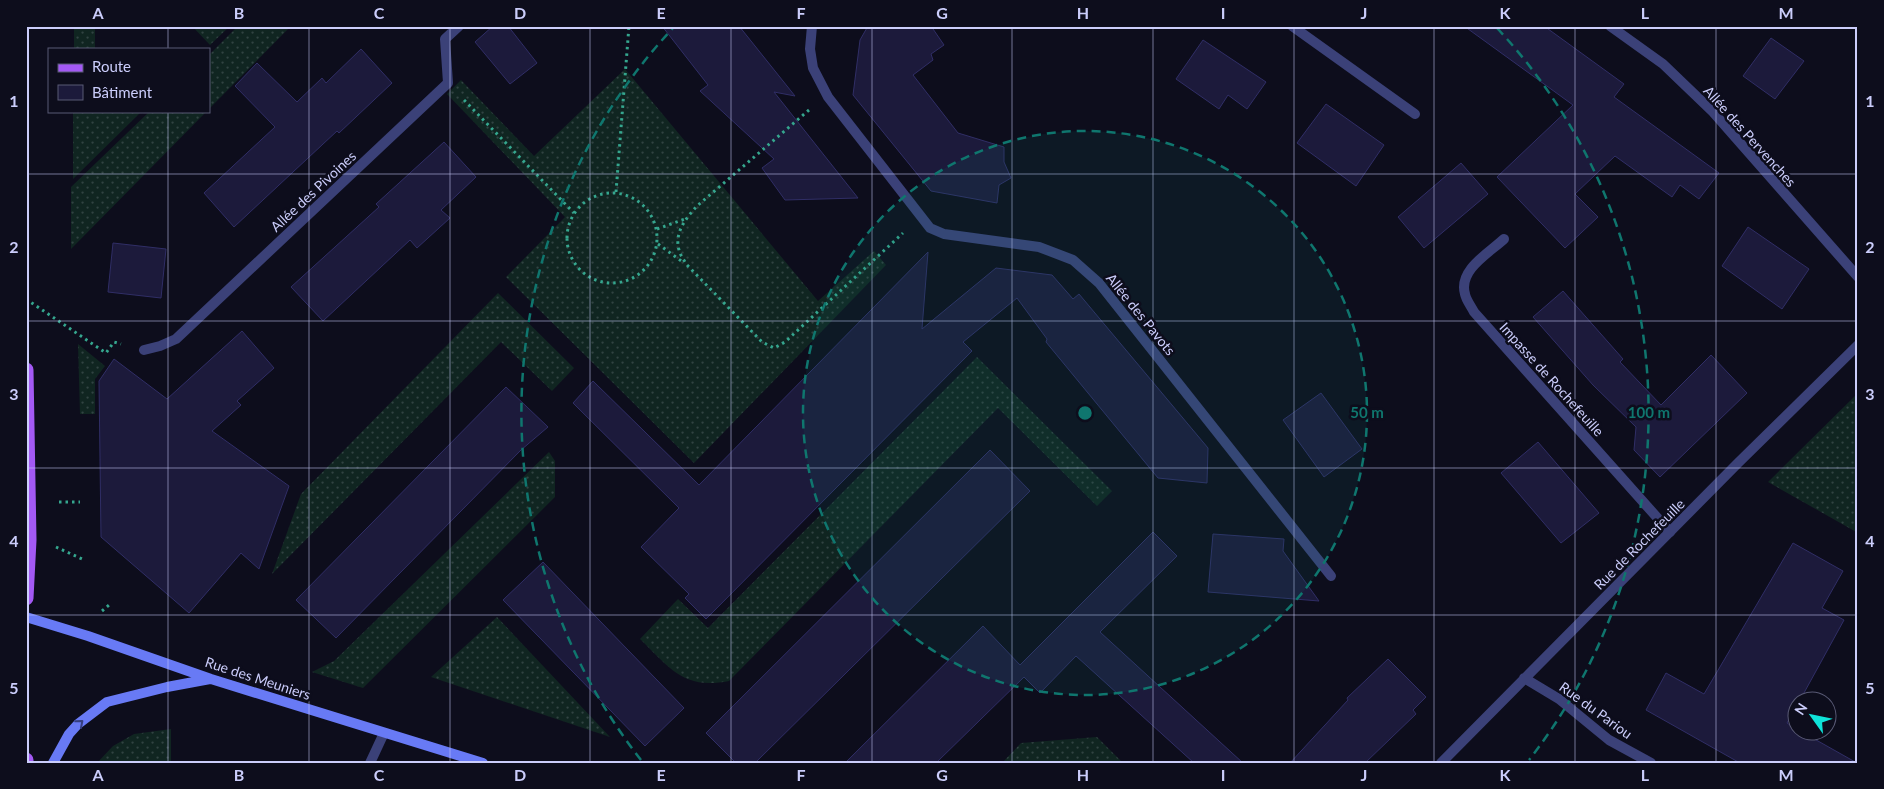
<svg xmlns="http://www.w3.org/2000/svg" width="1884" height="789" font-family="Lato,sans-serif">
  <style>
    .grass { fill: url(#grass-dots) }
    .building { fill: #1c1a3b; stroke: #302e66 }
    .lines { fill: none; stroke-linecap: round; stroke-linejoin: round }
    .path { stroke: #35a68e; stroke-width: 3; stroke-dasharray: 2.5 4; stroke-linecap: butt }
    .lane { stroke: #3b4178; stroke-width: 10 }
    .street { stroke: #3b4178; stroke-width: 10 }
    .secondary { stroke: #687af5; stroke-width: 10 }
    .primary { stroke: #a359f4; stroke-width: 15 }
    .oneway { stroke: #363e7e }
    .grid { fill: none; stroke: #cbcdfb; stroke-width: 1; stroke-opacity: 0.55 }
    .ring { fill: none; stroke: #0f766e; stroke-width: 2.5; stroke-dasharray: 9 6 }
    .labels { text-anchor: middle; dominant-baseline: central; stroke-width: 5; stroke-linejoin: round; paint-order: stroke }
    .street-label { font-size: 14px; fill: #cbcdfb; stroke: #0d0d1c }
    .centre { fill: #0f766e; stroke: #0d0d1c; stroke-width: 2.5 }
    .ring-label { font-size: 15px; text-anchor: middle; font-weight: bold; fill: #0f766e; stroke: #0d0d1c; stroke-width: 5; stroke-linejoin: round; paint-order: stroke }
    .neatline { fill: none; stroke: #cbcdfb; stroke-width: 2 }
    .grid-label { font-size: 16px; text-anchor: middle; font-weight: bold; fill: #cbcdfb }
  </style>
  <defs>
    <pattern id="grass-dots" width="8" height="8" patternUnits="userSpaceOnUse" patternTransform="scale(1.25)"><rect width="8" height="8" fill="#102521"/><path d="M2 2h.1M6 6h.1" fill="none" stroke="#314342" stroke-width="1.8" stroke-linecap="round"/></pattern>
  </defs>
  <rect width="100%" height="100%" fill="#0d0d1c"/>
  <path class="grass" d="M74,26H95V49H74Z
    M192,26H230L210,45Z
    M238,26H291L209,109V55Z
    M625,69L818,301L874,251L886,265L694,463L506,277L565,217L447,94L461,80L534,156Z
    M73,111H142L73,179Z
    M150,111H207L71,249V187Z
    M498,293L574,368L552,391L501,342L272,574L301,494Z
    M78,344L105,366L95,379V414H80Z
    M977,357L1112,491L1097,506L998,408L729,681C683,690 670,668 640,639L678,599L708,628Z
    M1858,393V533L1768,482Z
    M549,452L555,461V497L363,688L312,672L334,661Z
    M497,617L610,737L431,677Z
    M171,729V763H97L113,746L134,734Z
    M1097,737L1123,763H1002L1021,743Z"/>
  <path class="building" d="M493,26H508L537,63L510,84L475,42Z
    M662,26H739L795,96L774,92L858,198L785,200L762,168L774,159L700,91L708,85Z
    M868,26H931L944,45L931,54L933,60L913,75L958,133L1004,147V162L1011,178L999,185L997,203L931,191L853,95L860,40Z
    M1464,26H1544L1624,84L1614,97L1719,173L1699,199L1680,185L1672,197L1615,156L1575,194L1598,217L1565,248L1497,177L1573,105Z
    M1771,38L1804,61L1775,99L1743,76Z
    M1203,40L1266,82L1247,109L1228,95L1219,109L1176,79Z
    M361,49L392,83L339,133L337,131L234,227L204,193L275,127L235,86L257,63L297,102L322,78L326,83Z
    M1326,104L1384,145L1356,186L1297,143Z
    M444,142L476,177L441,210L450,218L417,248L410,240L323,321L291,287L379,207L376,204Z
    M1461,163L1488,194L1424,248L1398,217Z
    M1748,227L1809,269L1782,309L1722,266Z
    M113,243L166,249L161,298L108,292Z
    M928,252L922,329L996,268L1052,275L1073,299L1079,294L1208,448L1207,483L1158,478L1046,342L1047,339L1017,298L963,342L972,351L706,619L685,598L689,594L641,547L679,508L573,403L593,381L699,485Z
    M1563,291L1623,359L1620,362L1661,405L1711,355L1747,393L1660,477L1634,450L1636,427L1593,385L1533,317Z
    M242,331L274,368L237,401L241,405L212,431L289,486L259,569L241,553L189,613L101,537L99,381L114,359L167,399Z
    M506,387L548,427L521,450L336,638L296,600Z
    M1321,393L1362,449L1324,477L1283,420Z
    M1538,442L1599,513L1561,543L1501,473Z
    M990,450L1030,491L755,763H736L706,733Z
    M1153,532L1177,556L1100,632L1243,763H1194L1076,656L1040,693L1024,677L936,763H845L983,626L1020,665Z
    M1213,534L1284,539L1283,551L1319,601L1208,592Z
    M1793,543L1843,571L1822,608L1844,620L1799,702H1796V706L1787,723L1796,729V732H1802L1857,763H1740L1646,710L1666,673L1704,694Z
    M543,562L684,708L645,746L503,600Z
    M1388,659L1426,697L1413,710L1416,714L1365,763H1290L1348,700L1347,698Z"/>
  <g class="lines">
    <path class="path" d="M464,100L574,213
      M809,110L697,206C686,218 674,233 679,250C680,255 684,260 687,265L762,342L774,348L785,342L903,233
      M616,192L629,26
      M567 238a45 45 0 1 1 90 0a45 45 0 1 1-90 0Z
      M657,229L685,219
      M658,244L684,263
      M26,299L106,353L114,342L121,344
      M59,502H80
      M56,547L82,559
      M102,611L109,605"/>
    <path class="lane" d="M1292,26L1415,114
      M1610,26L1663,64L1713,112L1858,277
      M1504,239C1489,253 1458,270 1465,294C1466,300 1471,306 1474,312L1670,532
      M370,763L384,733"/>
    <path class="street" d="M812,26L810,49L813,68L828,97L930,228L944,234L1039,247L1073,260L1099,283L1331,576
      M144,350L160,346L176,339L448,83L445,39L459,26
      M1524,678L1559,699L1609,740L1651,763
      M1441,763L1738,463L1858,345"/>
    <path class="secondary" d="M26,617L88,636L211,679L483,763
      M53,763L69,734L78,724L107,702L167,687L210,679"/>
    <path class="primary" d="M26,370L29,540L26,598
      M26,760V763"/>
  </g>
  <defs><path id="oneway-chevron" d="M-2-3.5L2.5 0L-2 3.5" fill="none" stroke-width="1.6" stroke-linecap="round" stroke-linejoin="round" transform="scale(1.25)"/></defs>
  <use class="oneway" href="#oneway-chevron" transform="translate(80 723) rotate(-41)"/>
  <path class="grid" d="M168,26V49M309,26V763M450,26V763M590,26V763M731,26V763M872,26V763M1012,26V763M1153,26V763M1294,26V763M1434,26V763M1575,26V763M1716,26V763M168,111V763M26,174H1858M26,321H1858M26,468H1858M26,615H1858"/>
  <circle cx="1085" cy="413" r="282" fill="#0f766e" fill-opacity=".12"/>
  <g class="ring">
    <circle cx="1085" cy="413" r="282"/>
    <path d="M641 760A564 564 0 0 1 673 28M1497 28A564 564 0 0 1 1529 760"/>
  </g>
  <g class="labels">
    <g class="street-label">
      <text transform="translate(1750 136) rotate(48)">Allée des Pervenches</text>
      <text transform="translate(313 191) rotate(-43)">Allée des Pivoines</text>
      <text transform="translate(1141 314) rotate(51)">Allée des Pavots</text>
      <text transform="translate(1552 379) rotate(48)">Impasse de Rochefeuille</text>
      <text transform="translate(1639 544) rotate(-45)">Rue de Rochefeuille</text>
      <text transform="translate(258 678) rotate(18)">Rue des Meuniers</text>
      <text transform="translate(1596 710) rotate(36)">Rue du Pariou</text>
    </g>
  </g>
  <circle cx="1085" cy="413" r="8" class="centre"/>
  <g class="ring-label">
    <text x="1367" y="418">50 m</text>
    <text x="1649" y="418">100 m</text>
  </g>
  <rect width="1884" height="789" fill="none" stroke="#0d0d1c" stroke-width="55"/>
  <rect x="48" y="48" width="162" height="65" fill="#0d0d1c" stroke="#595a75"/>
  <rect x="58" y="64" width="25" height="8" fill="#a359f4" stroke="#595a75"/>
  <text x="92" y="72" font-size="15" fill="#cbcdfb">Route</text>
  <rect x="58" y="85" width="25" height="15" fill="#1c1a3b" stroke="#595a75"/>
  <text x="92" y="98" font-size="15" fill="#cbcdfb">Bâtiment</text>
  <g transform="translate(1812 716) rotate(303)"><circle r="24" fill="#0d0d1c" stroke="#595a75"/>
  <path d="M0-4L9 19L0 12L-9 19Z" fill="#0fe3d9"/>
  <text y="-8" font-size="14" font-weight="bold" text-anchor="middle" fill="#cbcdfb">N</text>
  </g>
  <rect x="28" y="28" width="1828" height="734" class="neatline"/>
  <g class="grid-label">
    <text x="98" y="19">A</text>
    <text x="239" y="19">B</text>
    <text x="379" y="19">C</text>
    <text x="520" y="19">D</text>
    <text x="661" y="19">E</text>
    <text x="801" y="19">F</text>
    <text x="942" y="19">G</text>
    <text x="1083" y="19">H</text>
    <text x="1223" y="19">I</text>
    <text x="1364" y="19">J</text>
    <text x="1505" y="19">K</text>
    <text x="1645" y="19">L</text>
    <text x="1786" y="19">M</text>
    <text x="14" y="107">1</text>
    <text x="1870" y="107">1</text>
    <text x="14" y="253">2</text>
    <text x="1870" y="253">2</text>
    <text x="14" y="400">3</text>
    <text x="1870" y="400">3</text>
    <text x="14" y="547">4</text>
    <text x="1870" y="547">4</text>
    <text x="14" y="694">5</text>
    <text x="1870" y="694">5</text>
    <text x="98" y="781">A</text>
    <text x="239" y="781">B</text>
    <text x="379" y="781">C</text>
    <text x="520" y="781">D</text>
    <text x="661" y="781">E</text>
    <text x="801" y="781">F</text>
    <text x="942" y="781">G</text>
    <text x="1083" y="781">H</text>
    <text x="1223" y="781">I</text>
    <text x="1364" y="781">J</text>
    <text x="1505" y="781">K</text>
    <text x="1645" y="781">L</text>
    <text x="1786" y="781">M</text>
  </g>
</svg>
